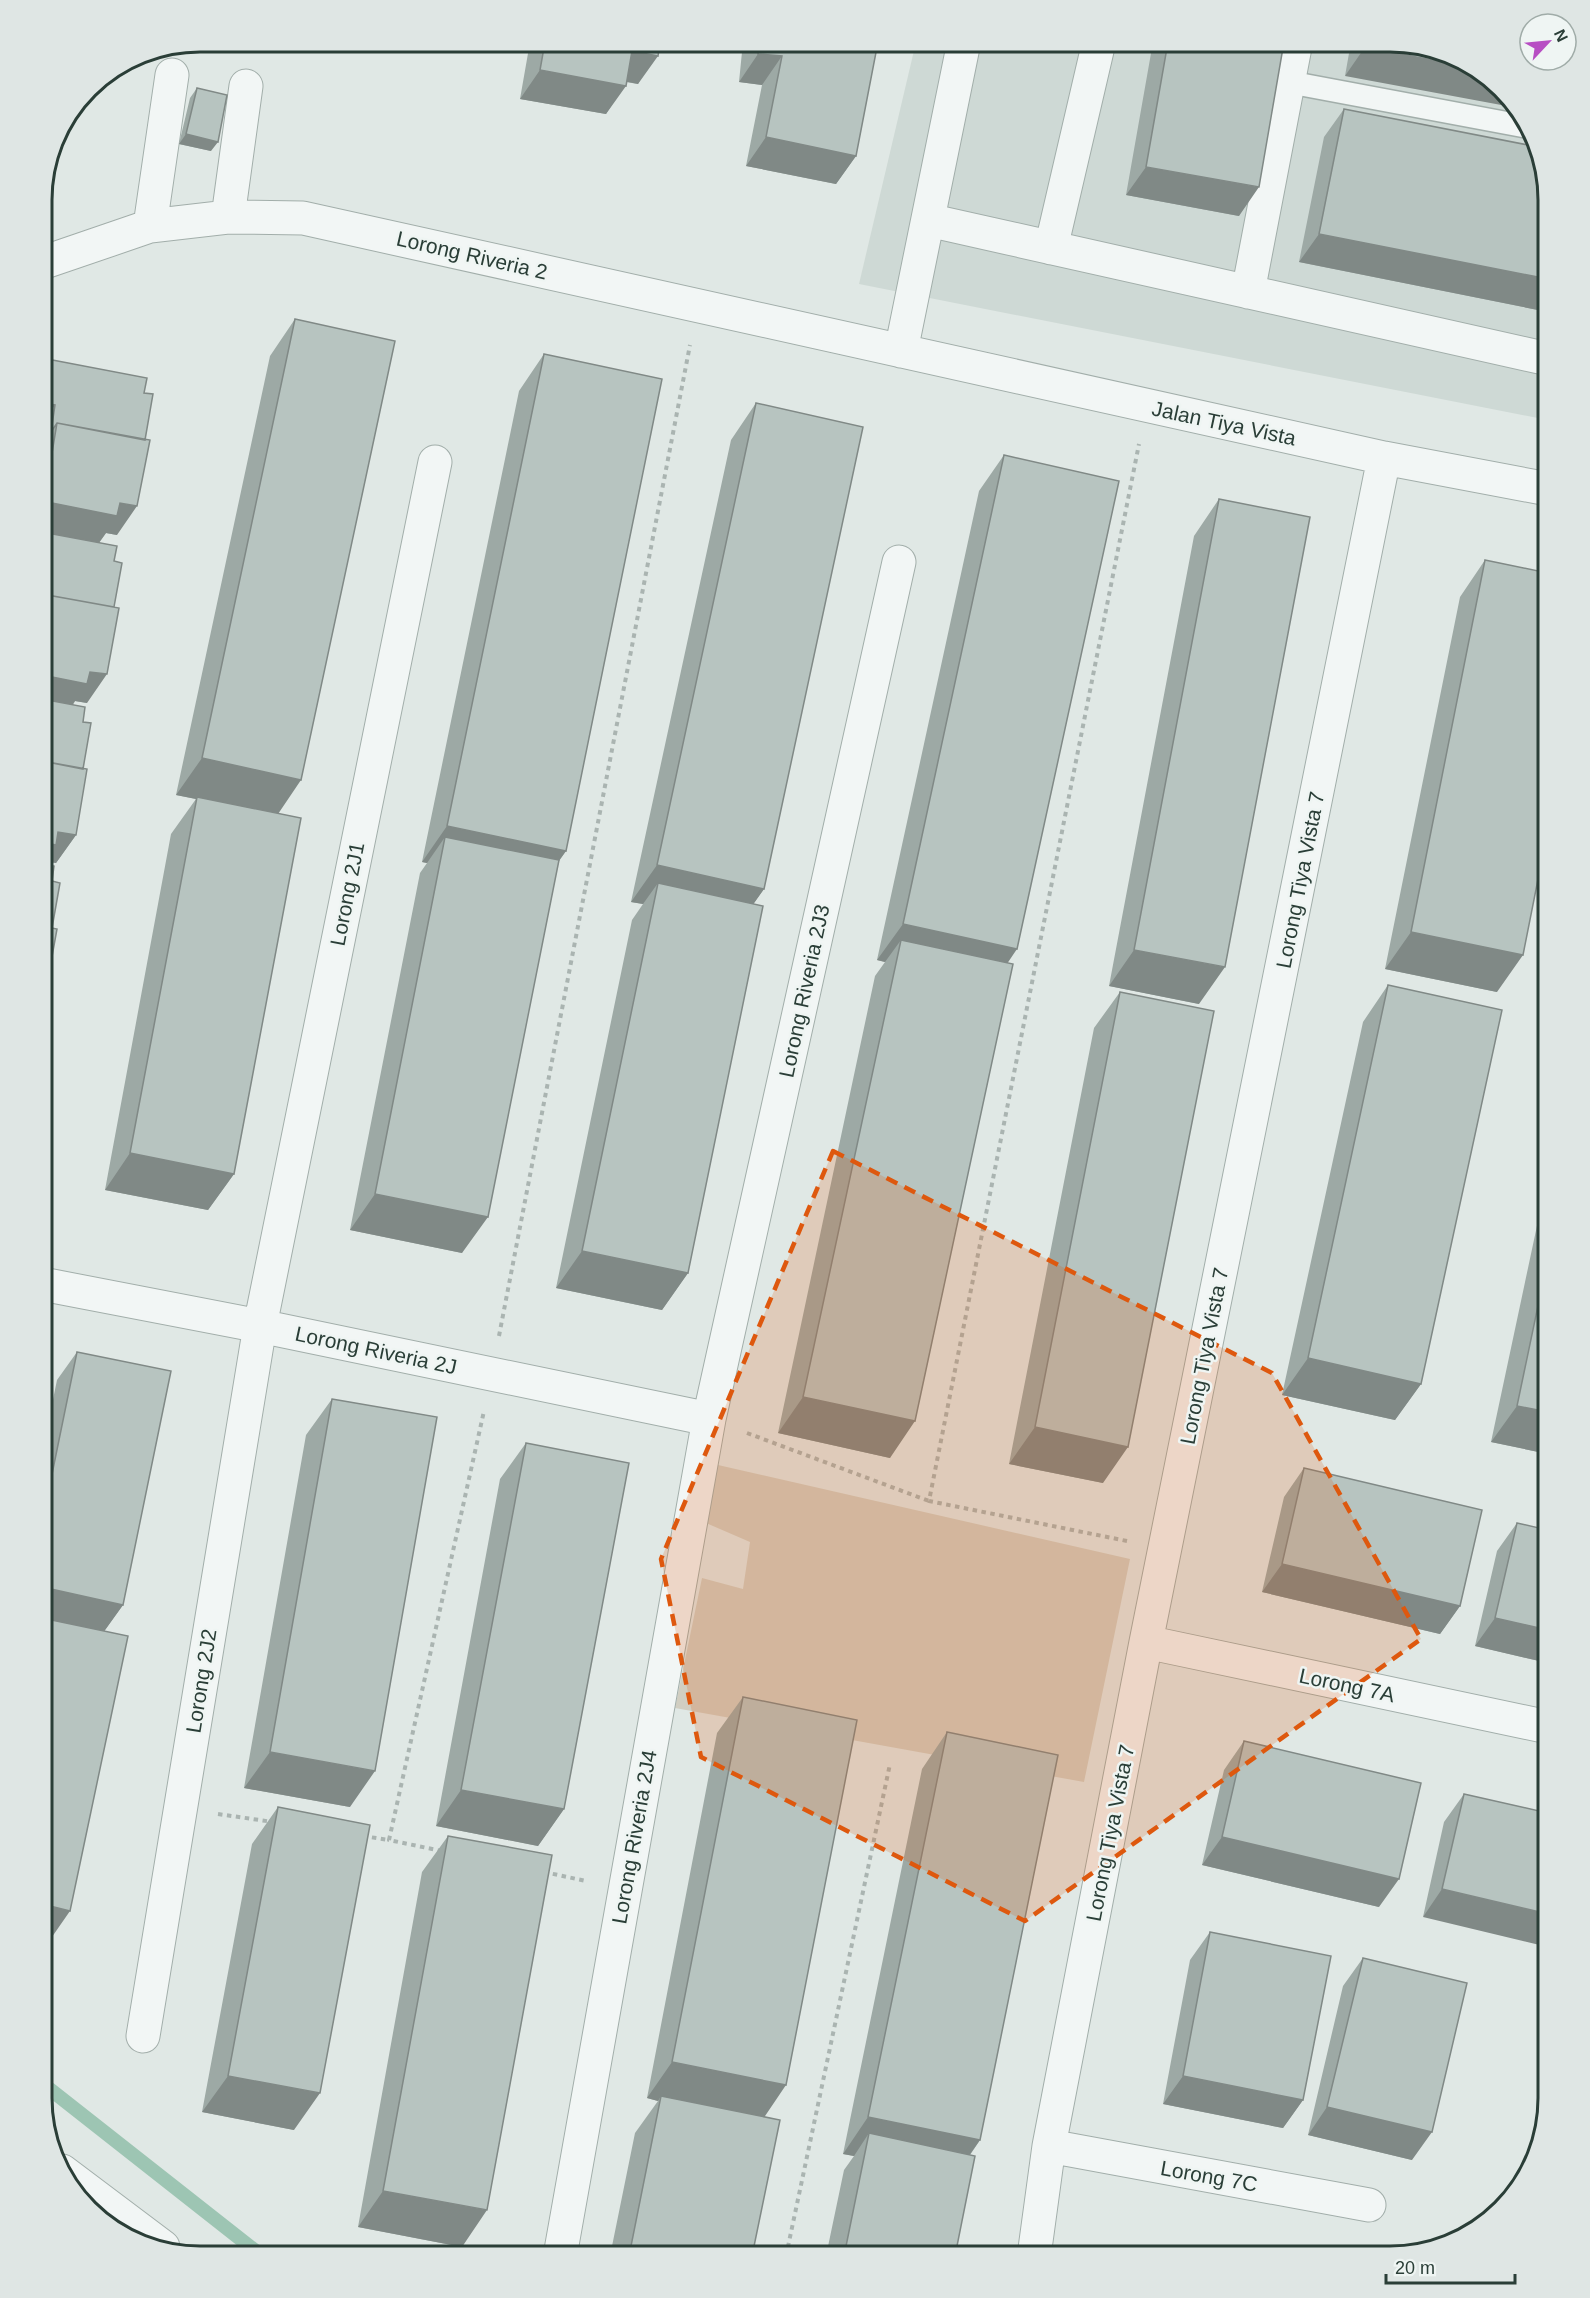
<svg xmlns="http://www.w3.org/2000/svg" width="1590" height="2298" font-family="Helvetica,sans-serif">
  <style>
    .built { fill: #ced9d5 }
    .green { fill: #d1cec1 }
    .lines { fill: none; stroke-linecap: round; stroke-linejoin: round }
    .stream { stroke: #9dc5b3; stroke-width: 14 }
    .lane-casing { stroke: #a2aeaa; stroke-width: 25 }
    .street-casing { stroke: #a2aeaa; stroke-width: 35 }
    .path { stroke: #aab4b1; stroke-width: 4; stroke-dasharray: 4.5 4.5; stroke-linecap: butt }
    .lane { stroke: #f2f6f5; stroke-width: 22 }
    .street { stroke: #f2f6f5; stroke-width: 33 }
    .wall { fill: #9da9a5 }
    .shaded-wall { fill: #808986 }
    .building { fill: #b7c4c0; stroke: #808986; stroke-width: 1.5 }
    .marked { fill: #de580e; fill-opacity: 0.2; stroke: #de580e; stroke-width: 4.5; stroke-dasharray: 12 8; stroke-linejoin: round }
    .labels { text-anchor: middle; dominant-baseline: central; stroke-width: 5; stroke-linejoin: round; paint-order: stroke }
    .street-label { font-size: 21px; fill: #2a3e37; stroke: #eff5f3 }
    .rim { fill: none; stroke: #2a3e37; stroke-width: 3 }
  </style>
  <rect width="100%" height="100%" fill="#e0e8e5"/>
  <path class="built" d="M916,42H1399L1469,63L1527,121L1548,201V420L859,284Z"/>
  <path class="green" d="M718,1465L1130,1559L1084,1782L675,1708L702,1578L743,1589L750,1542L706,1523Z"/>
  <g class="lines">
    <path class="stream" d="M42,2083L262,2256"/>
    <g class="lane-casing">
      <path id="lane" d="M1288,82L1528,127"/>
    </g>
    <g class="street-casing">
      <path id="street" d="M228,217L246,86
        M928,220L1548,359
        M150,226L172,75
        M1051,248L1099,42
        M42,263L150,226L228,217L303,218L1384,458L1548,489
        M1248,292L1296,42
        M901,351L964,42
        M42,1284L260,1326L709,1419
        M1146,1642L1548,1727
        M143,2036L260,1326L435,462
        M1049,2146L1369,2205
        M62,2171L163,2247
        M560,2256L709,1419L899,562
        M1034,2256L1049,2146L1146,1642L1384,458"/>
    </g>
    <path class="path" d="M432,42H434
      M499,1336L690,345
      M747,1433L929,1501
      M1127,1541L929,1501L1139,444
      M218,1814L273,1822
      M363,1836L389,1840
      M442,1851L389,1840L484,1411
      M544,1872L586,1881
      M786,2256L890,1764"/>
    <use href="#lane" class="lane"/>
    <use href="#street" class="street"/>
  </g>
  <path class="wall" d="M530,42H660L638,84L626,82L606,114L520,99Z
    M743,42H878L856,156L836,184L746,166L762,85L739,82Z
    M1153,42H1284L1239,216L1126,195Z
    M1351,42H1399L1345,76Z
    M197,88L211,151L179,144L190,98Z
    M1344,109L1548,201V312L1299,262L1324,137Z
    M295,319L278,814L234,1174L208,1210L105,1190L171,834L196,799L176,795L270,356Z
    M544,354L566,851L559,861L462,1253L350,1230L420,873L427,863L422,862L519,391Z
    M42,358L117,535L106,533L99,543L87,703L75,701L73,705L83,722V769L76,835L56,863L44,861L42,864Z
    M756,403L764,889L753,904L688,1273L662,1310L556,1288L632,920L643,904L631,902L731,440Z
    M1004,455L1008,963L890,1458L778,1433L875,976L885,962L877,960L979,491Z
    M1219,499L1199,1004L1109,986L1194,536Z
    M1485,560L1497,992L1385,969L1460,597Z
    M1388,985L1421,1384L1395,1420L1282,1395L1363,1022Z
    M1120,992L1103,1483L1009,1464L1094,1028Z
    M1548,1174V1454L1491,1442Z
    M77,1352L123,1605L104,1631L45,1947H42V1453L57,1380Z
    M332,1399L350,1807L244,1788L306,1435Z
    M526,1443L564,1809L538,1846L436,1826L500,1479Z
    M1304,1468L1460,1606L1440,1634L1262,1592L1284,1497Z
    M1517,1523L1548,1663L1475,1646L1497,1551Z
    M743,1697L764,2117L752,2256H610L635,2133L658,2101L647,2098L717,1733Z
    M947,1732L980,2140L970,2155L955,2256H826L844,2170L854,2156L843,2154L922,1769Z
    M1244,1741L1379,1907L1202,1865L1224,1770Z
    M1464,1794L1548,1813L1423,1917L1444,1822Z
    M278,1807L294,2130L202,2112L252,1844Z
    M448,1836L462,2247L358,2227L422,1872Z
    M1210,1932L1303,2100L1283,2128L1163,2104L1190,1960Z
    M1363,1958L1412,2160L1308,2135L1343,1986Z"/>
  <path class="shaded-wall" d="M207,42H238L243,43L236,53L203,47Z
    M1365,47L1473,68L1512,107L1345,76Z
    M632,51L658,56L638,84L613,79Z
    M758,54L782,56L762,85L739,82Z
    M540,70L626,86L606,114L520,99Z
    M186,134L218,142L211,151L179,144Z
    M766,137L856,156L836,184L746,166Z
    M1146,167L1259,187L1239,216L1126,195Z
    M1319,234L1548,279V312L1299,262Z
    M42,403L55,405L42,424Z
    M42,501L120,503L137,506L117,535L106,533L98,544L42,533Z
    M90,672L107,674L87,703L75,701L67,712L42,708V675Z
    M202,758L301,780L276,817L197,797L196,799L176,795Z
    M447,826L566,851L540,887L445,837L427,863L422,862Z
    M58,832L76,835L56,863L44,861L42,864V842Z
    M657,865L764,889L738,926L658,883L643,904L631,902Z
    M903,924L1017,949L992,986L901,940L885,962L877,960Z
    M1411,932L1523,955L1497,992L1385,969Z
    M1134,950L1225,967L1199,1004L1109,986Z
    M130,1153L234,1174L208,1210L105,1190Z
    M375,1194L488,1217L462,1253L350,1230Z
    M582,1251L688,1273L662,1310L556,1288Z
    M1308,1358L1421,1384L1395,1420L1282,1395Z
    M803,1397L915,1421L890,1458L778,1433Z
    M1517,1406L1548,1412V1454L1491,1442Z
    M1035,1427L1128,1447L1103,1483L1009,1464Z
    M1282,1564L1460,1606L1440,1634L1262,1592Z
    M42,1587L123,1605L103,1633L42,1620Z
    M1495,1618L1548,1630V1663L1475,1646Z
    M270,1752L375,1771L350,1807L244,1788Z
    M461,1790L564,1809L538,1846L436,1826Z
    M1222,1837L1399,1879L1379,1907L1202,1865Z
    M1442,1889L1548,1914V1947L1423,1917Z
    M42,1904L70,1911L45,1947H42Z
    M672,2062L786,2085L761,2122L661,2096L658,2101L647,2098Z
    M228,2076L320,2093L294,2130L202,2112Z
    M1183,2076L1303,2100L1283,2128L1163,2104Z
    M1327,2107L1432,2132L1412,2160L1308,2135Z
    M868,2117L980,2140L954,2177L869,2133L854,2156L843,2154Z
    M383,2191L487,2210L462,2247L358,2227Z"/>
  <path class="building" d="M545,42H660L658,56L632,51L626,86L540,70Z
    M760,42H878L856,156L766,137L782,56L758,54Z
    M1168,42H1284L1259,187L1146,167Z
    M1365,42H1399L1469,63L1473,68L1365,47Z
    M197,88L227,95L218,142L186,134Z
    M1344,109L1533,146L1548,201V279L1319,234Z
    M295,319L395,341L301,780L202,758Z
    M544,354L662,379L566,851L447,826Z
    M42,358L147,378L144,393L153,394L145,440L57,423L51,432L55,405L42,403Z
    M756,403L863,427L764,889L657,865Z
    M57,423L150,440L137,506L120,503L117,516L42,501V451L52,453Z
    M1004,455L1119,481L1017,949L903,924Z
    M1219,499L1310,517L1225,967L1134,950Z
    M42,532L117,546L114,561L122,563L114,607L42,594Z
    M1485,560L1548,573V829L1523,955L1411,932Z
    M42,594L119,608L107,674L90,672L87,684L42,675Z
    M42,699L85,707L83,722L91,723L83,769L42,761Z
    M42,761L87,769L76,835L58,832L56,845L42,842Z
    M197,797L301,818L234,1174L130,1153Z
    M445,837L559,860L488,1217L375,1194Z
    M42,864L54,866L52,881L60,883L52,928L42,926Z
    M658,883L763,906L688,1273L582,1251Z
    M42,926L57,929L45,995H42Z
    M901,940L1013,964L915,1421L803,1397Z
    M1388,985L1502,1010L1421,1384L1308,1358Z
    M1120,992L1214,1011L1128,1447L1035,1427Z
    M1548,1258V1412L1517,1406Z
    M77,1352L171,1371L123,1605L42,1587V1523Z
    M332,1399L437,1417L375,1771L270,1752Z
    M526,1443L629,1463L564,1809L461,1790Z
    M1304,1468L1482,1510L1460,1606L1282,1564Z
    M1517,1523L1548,1530V1630L1495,1618Z
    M42,1618L128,1636L70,1911L42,1904Z
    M743,1697L857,1720L786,2085L672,2062Z
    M947,1732L1058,1755L980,2140L868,2117Z
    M1244,1741L1421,1783L1399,1879L1222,1837Z
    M1464,1794L1548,1813V1914L1442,1889Z
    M278,1807L370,1825L320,2093L228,2076Z
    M448,1836L552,1855L487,2210L383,2191Z
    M1210,1932L1331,1956L1303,2100L1183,2076Z
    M1363,1958L1467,1983L1432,2132L1327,2107Z
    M661,2096L780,2120L752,2256H629Z
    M869,2133L975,2156L955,2256H844Z"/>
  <path class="marked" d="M833,1151L1272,1373L1421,1639L1025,1921L701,1757L661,1559Z"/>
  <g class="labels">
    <g class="street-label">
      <text transform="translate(472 255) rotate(13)">Lorong Riveria 2</text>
      <text transform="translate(1224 423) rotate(12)">Jalan Tiya Vista</text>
      <text transform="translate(1300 880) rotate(-79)">Lorong Tiya Vista 7</text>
      <text transform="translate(347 894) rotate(-79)">Lorong 2J1</text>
      <text transform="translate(804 991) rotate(-78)">Lorong Riveria 2J3</text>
      <text transform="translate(376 1350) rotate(12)">Lorong Riveria 2J</text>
      <text transform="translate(1204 1356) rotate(-79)">Lorong Tiya Vista 7</text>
      <text transform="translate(201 1681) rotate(-81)">Lorong 2J2</text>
      <text transform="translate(1347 1685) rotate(12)">Lorong 7A</text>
      <text transform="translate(1110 1833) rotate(-79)">Lorong Tiya Vista 7</text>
      <text transform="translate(634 1837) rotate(-80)">Lorong Riveria 2J4</text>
      <text transform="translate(1209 2176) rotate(10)">Lorong 7C</text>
    </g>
  </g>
  <path d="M0 0H1590V2298H0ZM200 52H1390A148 148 0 0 1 1538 200V2098A148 148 0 0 1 1390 2246H200A148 148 0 0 1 52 2098V200A148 148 0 0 1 200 52Z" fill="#dfe6e4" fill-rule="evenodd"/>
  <path class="rim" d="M200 52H1390A148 148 0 0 1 1538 200V2098A148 148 0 0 1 1390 2246H200A148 148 0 0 1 52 2098V200A148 148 0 0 1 200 52Z"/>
  <g transform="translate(1548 42) rotate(64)"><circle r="28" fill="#eff5f3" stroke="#a0aca8" stroke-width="1.5"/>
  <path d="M0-4.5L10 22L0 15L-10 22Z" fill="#b74ec3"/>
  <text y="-9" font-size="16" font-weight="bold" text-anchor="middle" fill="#2a3e37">N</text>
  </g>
  <path d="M1386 2274v9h129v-9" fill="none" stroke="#2a3e37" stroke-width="3"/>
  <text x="1395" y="2274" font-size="18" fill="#2a3e37" stroke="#eff5f3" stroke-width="4.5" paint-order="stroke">20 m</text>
</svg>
